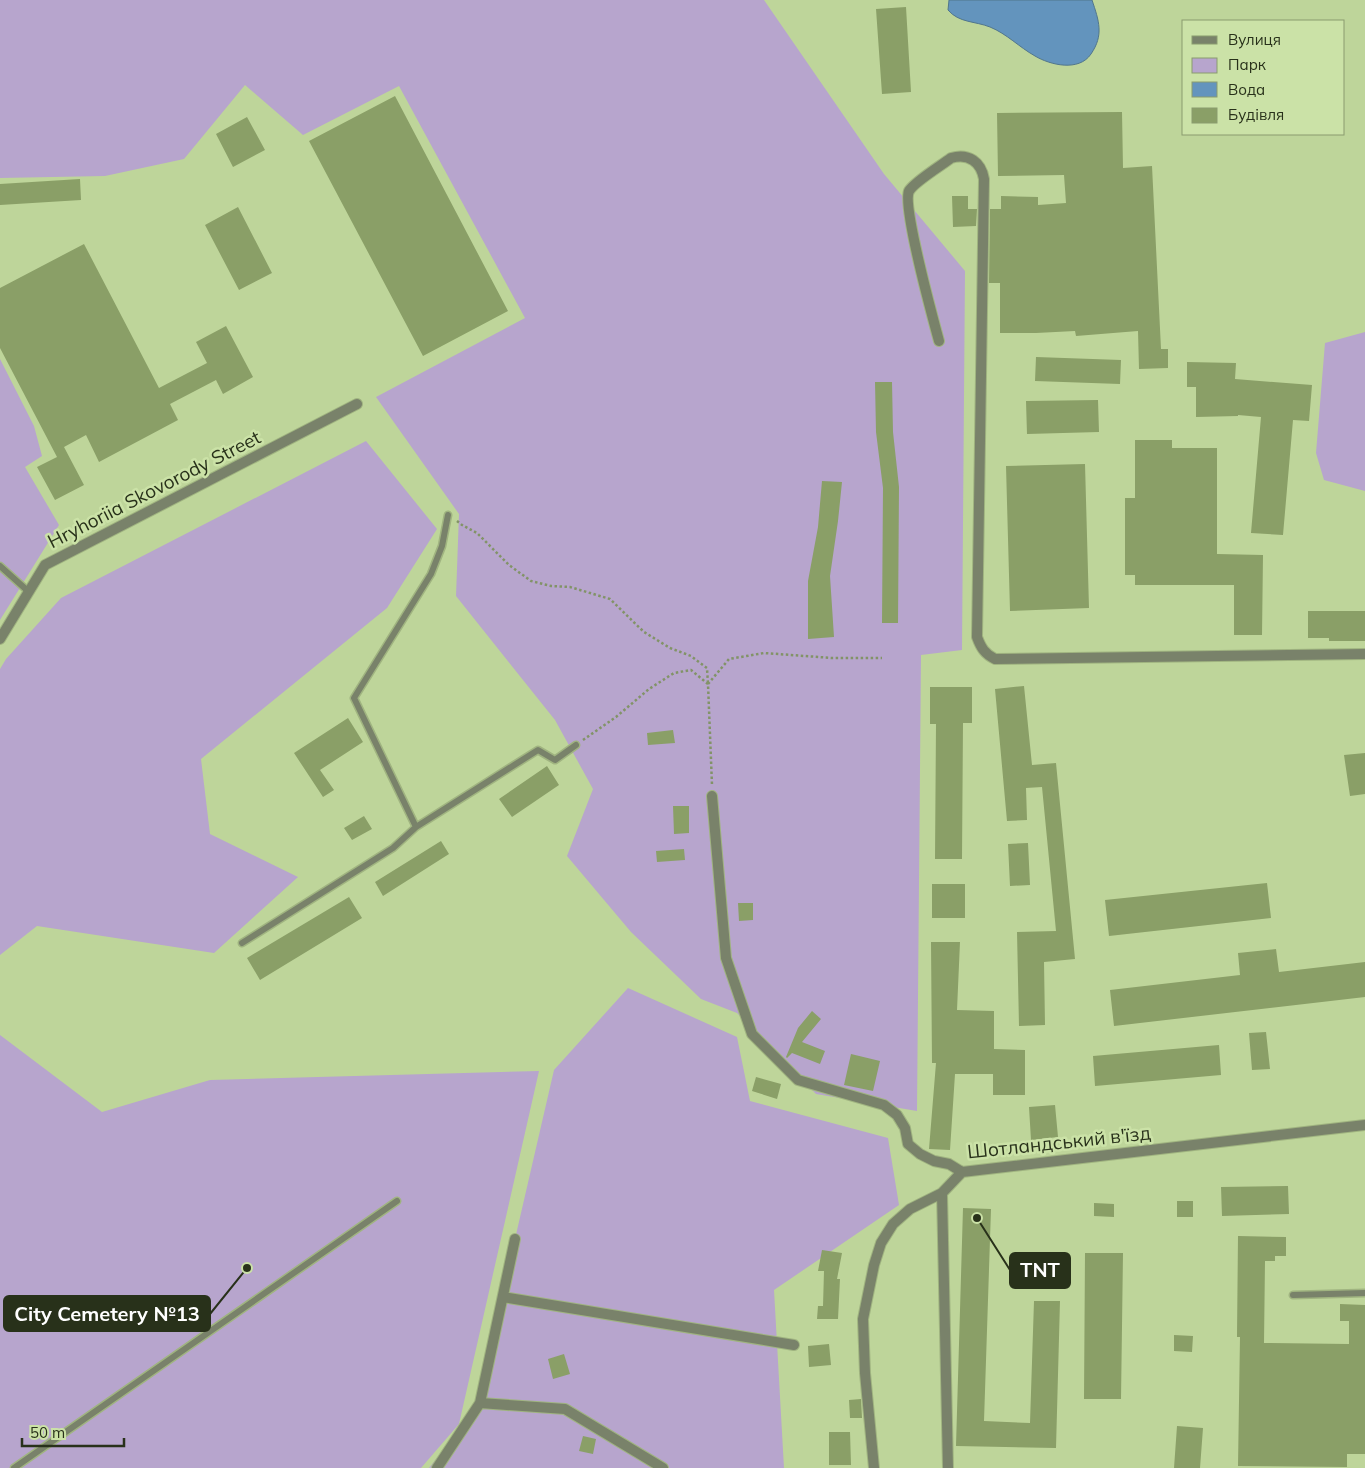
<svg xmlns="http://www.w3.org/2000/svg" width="1365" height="1468" font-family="Mulish,sans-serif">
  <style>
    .green { fill: #b7a5cd }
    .water { fill: #6394bd; stroke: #51768c }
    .building { fill: #8a9f67 }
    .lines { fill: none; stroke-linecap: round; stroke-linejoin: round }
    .service-casing { stroke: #a0b480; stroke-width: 9 }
    .minor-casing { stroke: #a0b480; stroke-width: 12 }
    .path { stroke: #829367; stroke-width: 2.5; stroke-dasharray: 2.5 2.5; stroke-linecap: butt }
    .service { stroke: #79826a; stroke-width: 6 }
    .minor { stroke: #79826a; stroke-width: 10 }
    .labels { text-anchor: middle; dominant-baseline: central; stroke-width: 5; stroke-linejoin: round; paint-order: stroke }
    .street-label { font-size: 19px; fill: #28311a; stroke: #cbe2a7 }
    .leader { fill: none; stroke: #28311a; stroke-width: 2 }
    .callout-dot { fill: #28311a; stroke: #cbe2a7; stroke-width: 2 }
    .callout { fill: #28311a; stroke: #28311a; stroke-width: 2 }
    .callout-label { font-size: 20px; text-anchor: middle; font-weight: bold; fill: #fff }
  </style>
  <rect width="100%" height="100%" fill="#bed59a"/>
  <path class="green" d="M0,0H764L884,174L965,271L962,650L921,655L917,1111L816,1094L737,1013L701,999L631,932L567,856L593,789L555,720L456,596L459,514L376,397L525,318L399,86L303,135L245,85L184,159L105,176L0,178Z
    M1365,332V491L1324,480L1316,453L1325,343Z
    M0,359L34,426L42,456L25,467L59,525L0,620Z
    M366,441L437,529L387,608L201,759L210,834L298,877L214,953L37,926L0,955V669L6,659L61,598Z
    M628,988L737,1037L750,1101L888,1138L899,1205L774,1290L784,1468H429L480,1403L515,1239L554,1070Z
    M0,1035L102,1112L210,1080L539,1071L459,1424L421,1468H0Z"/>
  <path class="water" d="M949,0H1092C1099,21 1104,35 1091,54C1079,72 1050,65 1035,56C1019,47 1007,34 990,27C975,21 959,23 948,10Z"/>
  <path class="building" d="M906,7L911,92L882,94L876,9Z
    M395,96L508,311L423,356L309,141Z
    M1122,112L1123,168L1152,166L1161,349H1168V368L1139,369L1138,331L1076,336L1075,331L1036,333H1000V283H989L990,209H1001V196L1038,197V205L1066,203L1064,175L998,176L997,113Z
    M247,117L265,150L233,167L216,134Z
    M80,179L81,200L0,205V184Z
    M952,196H968V209H977L976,226L953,227Z
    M238,207L272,273L239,290L205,225Z
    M84,244L159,388L207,363L196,342L226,326L253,377L223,394L216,380L170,404L178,420L99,462L86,435L64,447L84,485L55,500L37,467L57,457L0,348V288Z
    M1036,357L1121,360L1120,384L1035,381Z
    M1187,362L1236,363L1235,379L1312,385L1309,421L1293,420L1283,535L1251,533L1261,417L1238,415V416L1196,417V387H1187Z
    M875,382H892L893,432L899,487L898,623H882L883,488L876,432Z
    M1098,400L1099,432L1027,434L1026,401Z
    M1135,440H1172V448H1217V554L1263,555L1262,635H1234V585H1135V575H1125V498H1135Z
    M1085,464L1089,608L1010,611L1006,466Z
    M822,481L842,482L838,521L830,576L834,637L808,639V581L818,527Z
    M1308,611H1365V641H1329V638H1308Z
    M1024,686L1032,765L1056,763L1075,959L1044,962L1045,1025L1019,1026L1017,932L1056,931L1042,787L1026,788L1027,820L1007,821L995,689Z
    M930,687H972V723H963L962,859H935L936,724H930Z
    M348,718L363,742L320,770L334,790L323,797L294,753Z
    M673,730L675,743L648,745L647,733Z
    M1365,753V794L1350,796L1344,755Z
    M547,766L559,785L512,817L499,799Z
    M673,806H689V833L674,834Z
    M364,816L372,829L352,840L344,828Z
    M441,841L449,854L383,896L375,882Z
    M1028,843L1030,885L1010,886L1008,844Z
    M684,849L685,860L657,862L656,851Z
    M1267,883L1271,918L1109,936L1105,900Z
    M932,884H965V918H932Z
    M349,897L362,918L260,980L247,958Z
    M738,903H753V920L739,921Z
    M931,942H960L957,1010L994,1011V1049L1025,1050V1095H993V1074H955L950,1150L929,1149L936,1063H932Z
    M1276,949L1279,972L1365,962V997L1114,1026L1110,990L1240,975L1238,953Z
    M812,1011L821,1019L802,1042L825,1051L820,1064L792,1053L787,1058L786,1057L798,1028Z
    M1266,1032L1270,1069L1252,1070L1249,1033Z
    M1219,1045L1221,1075L1095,1086L1093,1056Z
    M851,1054L880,1061L873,1091L844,1085Z
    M756,1077L781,1084L777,1099L752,1091Z
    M1055,1105L1058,1137L1031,1140L1029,1107Z
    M1288,1186L1289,1214L1222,1216L1221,1187Z
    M1177,1201H1193V1217H1177Z
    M1094,1203L1114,1204V1217L1094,1216Z
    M963,1208L991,1209L984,1421L1030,1423L1034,1301H1060L1056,1448L956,1446Z
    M1238,1236L1286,1237V1256H1275V1261H1265L1264,1343L1349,1344V1321H1340V1304L1365,1305V1454H1347V1467L1238,1466L1240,1337H1237Z
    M822,1250L842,1253L837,1279H840L838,1319H817L818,1306H823L824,1271H818Z
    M1085,1253H1123L1121,1399H1084Z
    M1174,1335L1193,1336L1192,1352L1174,1351Z
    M829,1344L831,1365L809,1367L808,1346Z
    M564,1354L570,1374L553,1379L548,1359Z
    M861,1399L862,1418H850L849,1400Z
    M1177,1426L1203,1428L1200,1468H1174Z
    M829,1432H850L851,1465H829Z
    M583,1436L596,1439L593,1454L579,1451Z"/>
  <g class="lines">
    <g class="service-casing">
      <path id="service" d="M0,566L29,592
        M416,827L354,698L431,574L442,546L448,515
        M242,943L393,848L416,827L538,750L555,760L576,745
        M1293,1295L1365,1293
        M14,1468L397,1201"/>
    </g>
    <g class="minor-casing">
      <path id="minor" d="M939,341C933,319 902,205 909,191C914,182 942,165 951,158C969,153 981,162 984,179L977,637C981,648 985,654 995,659L1365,654
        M0,639L45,565L357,404
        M712,796L726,958L752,1034L798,1080L884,1105L897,1115L905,1128L908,1144L920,1154L934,1161L949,1164L962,1172L1365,1125
        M942,1193L948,1468
        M503,1297L794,1345
        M480,1403L565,1409L663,1468
        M437,1468L480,1403L515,1239
        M874,1468L865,1373L863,1319L874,1265L881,1243L893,1224L910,1209L942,1193L962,1172"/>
    </g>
    <path class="path" d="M457,521L462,525L477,533L509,565L531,581L551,586L570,587L610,599L644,632L670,648L691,656L707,668L708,684
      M708,684L729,659L764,653L832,658H882
      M583,740L616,717L649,689L674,673L691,670L708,684L712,785"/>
    <use href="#service" class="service"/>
    <use href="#minor" class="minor"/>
  </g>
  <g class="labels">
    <g class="street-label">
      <text transform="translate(154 489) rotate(-27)">Hryhoriia Skovorody Street</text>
      <text transform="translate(1059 1142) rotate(-6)">Шотландський в'їзд</text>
    </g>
  </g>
  <path class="leader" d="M977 1218L1010 1270M247 1268L210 1314"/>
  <g class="callout-dot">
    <circle cx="977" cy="1218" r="5"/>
    <circle cx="247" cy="1268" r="5"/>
  </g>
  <g class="callout">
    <rect x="1010" y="1253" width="60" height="35" rx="5"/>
    <rect x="4" y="1296" width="206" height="35" rx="5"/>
  </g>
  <g class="callout-label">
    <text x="1040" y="1277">TNT</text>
    <text x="107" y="1321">City Cemetery №13</text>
  </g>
  <rect x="1182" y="20" width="162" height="115" fill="#cbe2a7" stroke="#8a9b6f"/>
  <rect x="1192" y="36" width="25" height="8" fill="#79826a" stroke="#8a9b6f"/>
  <text x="1228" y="45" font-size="15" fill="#28311a">Вулиця</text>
  <rect x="1192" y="58" width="25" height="15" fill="#b7a5cd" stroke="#8a9b6f"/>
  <text x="1228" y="70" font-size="15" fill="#28311a">Парк</text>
  <rect x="1192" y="82" width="25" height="15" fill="#6394bd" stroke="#8a9b6f"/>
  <text x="1228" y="95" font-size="15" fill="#28311a">Вода</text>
  <rect x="1192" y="108" width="25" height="15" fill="#8a9f67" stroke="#8a9b6f"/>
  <text x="1228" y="120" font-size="15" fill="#28311a">Будівля</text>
  <path d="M22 1438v8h102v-8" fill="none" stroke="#28311a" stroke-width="2.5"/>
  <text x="30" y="1438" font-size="15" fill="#28311a" stroke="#cbe2a7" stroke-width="4" paint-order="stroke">50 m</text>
</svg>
